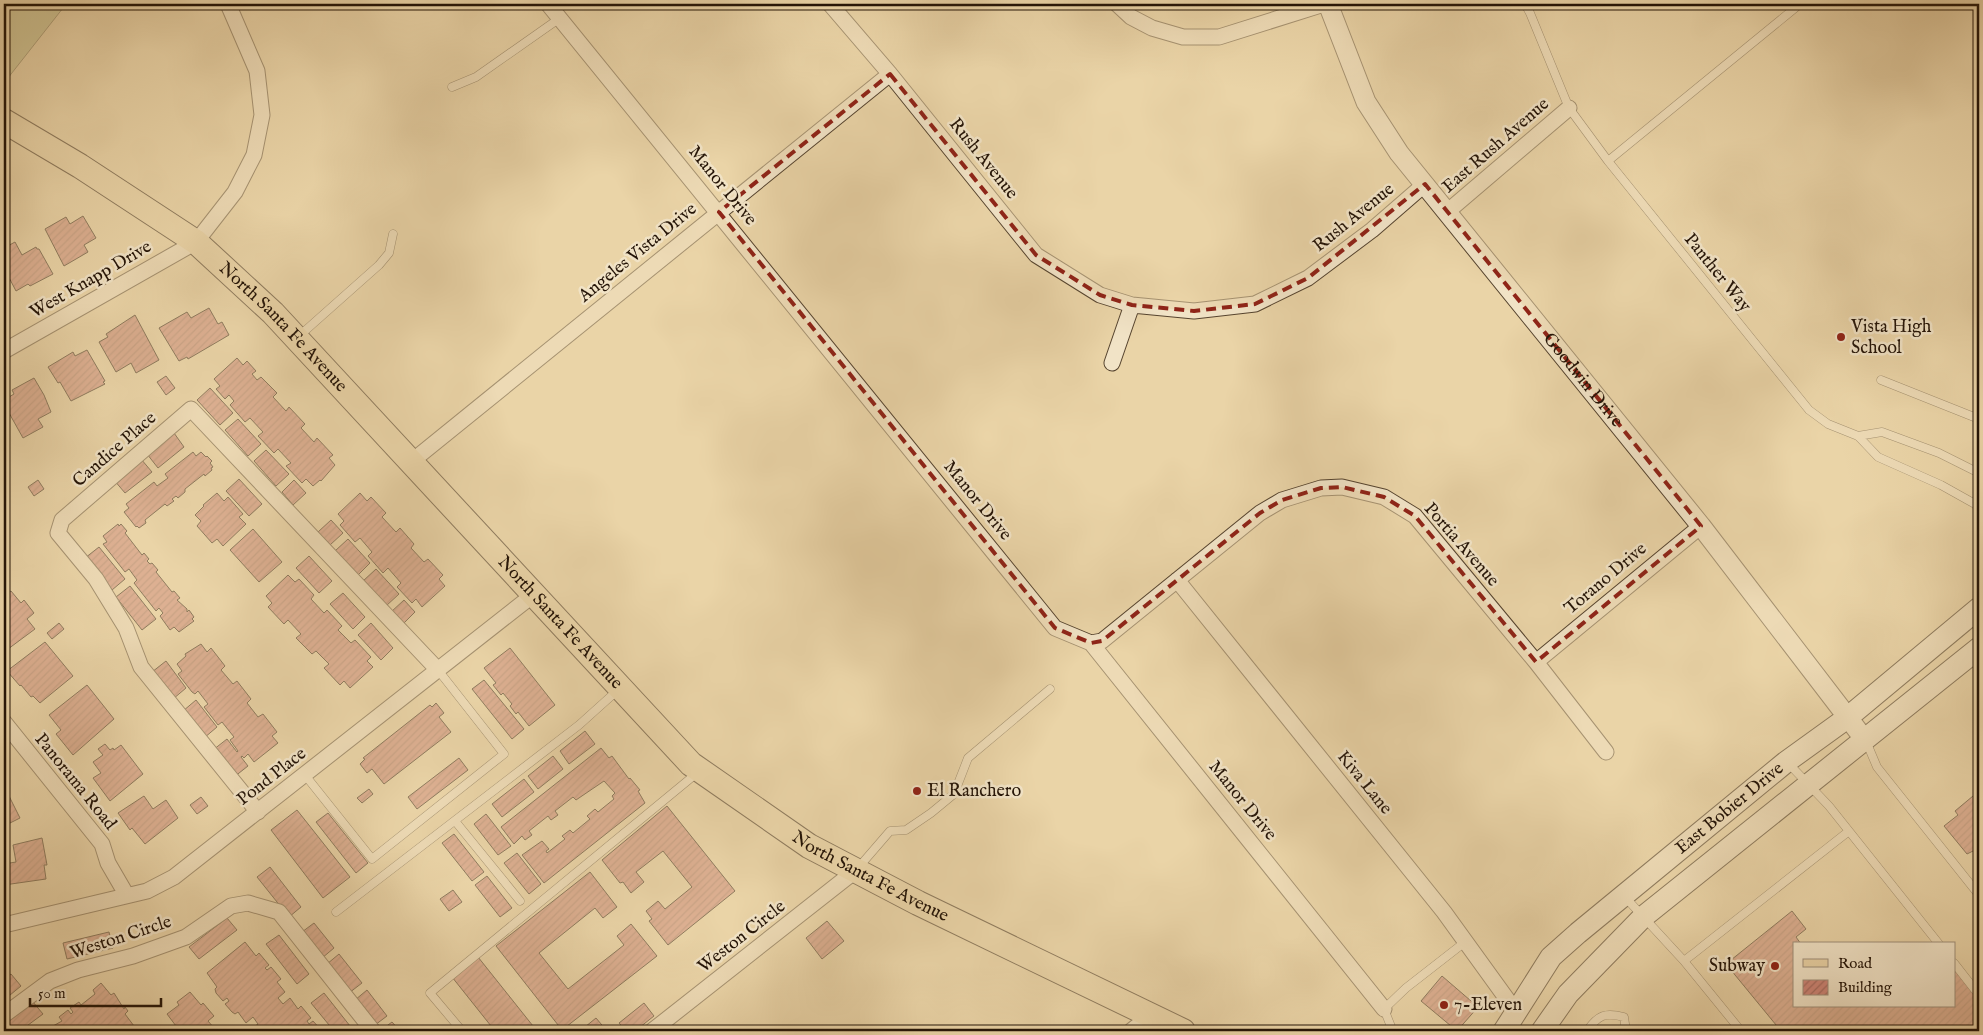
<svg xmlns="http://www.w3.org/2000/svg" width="1983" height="1035" font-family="'IM FELL English',serif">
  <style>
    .green { fill: #babc85; stroke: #6f6846 }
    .building { fill: url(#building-hatch); stroke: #241407 }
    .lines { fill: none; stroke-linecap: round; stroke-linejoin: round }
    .service-casing { stroke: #56442f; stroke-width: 9 }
    .minor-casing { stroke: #56442f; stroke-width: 17 }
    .tertiary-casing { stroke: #56442f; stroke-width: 21 }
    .secondary-casing { stroke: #241407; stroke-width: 23 }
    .primary-casing { stroke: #241407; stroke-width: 26 }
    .service { stroke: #f1e3c6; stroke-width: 8 }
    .minor { stroke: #f1e3c6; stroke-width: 15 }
    .tertiary { stroke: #f1e3c6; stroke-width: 19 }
    .secondary { stroke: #f1e3c6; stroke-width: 21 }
    .primary { stroke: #ead4a7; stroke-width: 24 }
    .marked { fill: none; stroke: #8f2418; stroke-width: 4; stroke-dasharray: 10 6; stroke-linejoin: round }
    .poi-dot { fill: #8f2418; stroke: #f1e3c6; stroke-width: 2 }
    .labels { text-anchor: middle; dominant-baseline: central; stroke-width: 5; stroke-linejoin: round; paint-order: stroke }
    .street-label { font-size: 18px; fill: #241407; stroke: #f1e3c6 }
    .poi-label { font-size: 18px; fill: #241407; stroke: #f1e3c6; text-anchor: start }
  </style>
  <defs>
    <pattern id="building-hatch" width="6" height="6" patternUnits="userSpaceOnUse" patternTransform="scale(1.25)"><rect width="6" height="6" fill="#ce8678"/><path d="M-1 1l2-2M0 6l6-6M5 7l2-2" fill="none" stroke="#a76c60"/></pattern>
  </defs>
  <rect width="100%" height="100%" fill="#ead4a7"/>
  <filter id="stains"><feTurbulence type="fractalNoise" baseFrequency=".004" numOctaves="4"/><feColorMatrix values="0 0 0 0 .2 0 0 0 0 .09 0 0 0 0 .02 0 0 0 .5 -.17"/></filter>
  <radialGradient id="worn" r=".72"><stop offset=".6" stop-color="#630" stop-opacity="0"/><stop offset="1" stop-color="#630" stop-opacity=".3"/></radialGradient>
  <path class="green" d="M4,4H60L63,8L4,83Z"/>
  <path class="building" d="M83,216L96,238L84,245L88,252L64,266L45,229L66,217L70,224Z
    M15,242L22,255L36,247L37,249H39L53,274L30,286L28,284L16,291L4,268V248Z
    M209,308L218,324L222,322L229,335L188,359L187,357L179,361L159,328L187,312L191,318Z
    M135,315L159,360L136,373L131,363L116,372L99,342L108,337L106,334Z
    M87,350L105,381L103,382L105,384L71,401L60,382L58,383L48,367L73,352L75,356Z
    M237,358L243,365L247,361L256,371L252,374L257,380L261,377L277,393L273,397L286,411L289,407L305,424L301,428L314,442L317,438L333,455L329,458L335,465L321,481L320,480L313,486L306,479L302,483L286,466L291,463L278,449L274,453L258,436L263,432L250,418L245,422L230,405L234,401L229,395L225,399L216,389L220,386L214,379Z
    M166,376L175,388L166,395L157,382Z
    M34,378L44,395L51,412L38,419L43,427L23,438L4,404V400L14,394L12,390Z
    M210,388L233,413L220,425L197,400Z
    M238,419L261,444L248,456L225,430Z
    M174,433L184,447L158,468L147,454Z
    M266,450L289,474L276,486L254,461Z
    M193,452L196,456L201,452L206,457L207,456L212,461L210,463L213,467L211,468L212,470L205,476L204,474L185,489V492L178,498L176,496L172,499L174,501L167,506L165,504L145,520L146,523L139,528L137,526L136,527L124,512L129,508L126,504L154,482L157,486L168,478L165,474Z
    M141,459L152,472L125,493L114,480Z
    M239,479L262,504L249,516L226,491Z
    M38,480L44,489L34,496L28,487Z
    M294,480L306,493L293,505L282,492Z
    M217,493L224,501L228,497L243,514L239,517L246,524L223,546L217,539L212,543L197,526L201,521L195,515L204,506L203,505Z
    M360,493L367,501L371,497L386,513L382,517L396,532L400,528L414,544L411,548L424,562L428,559L443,575L439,579L445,586L422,607L416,599L412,603L397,587L401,583L388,568L383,573L368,556L372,552L360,538L355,542L340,525L344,521L338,514Z
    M331,520L343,533L330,545L318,532Z
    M118,524L119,526L121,524L127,531L125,533L142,555L144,553L149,559L147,561L150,564L152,563L158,570L156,572L172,592L174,591L180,598L177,600L187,609V612L189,610L194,617L192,619L194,621L179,632L174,627L170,630L160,616L163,613L159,608L156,611L134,583L137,580L129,569L125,572L103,544L107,542L103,536Z
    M253,529L282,562L259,582L230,550Z
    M348,539L370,563L358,575L335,551Z
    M99,547L125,579L112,590L85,558Z
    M309,556L332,581L319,593L296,568Z
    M376,569L399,594L386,606L363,581Z
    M288,575L295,582L299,579L314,595L311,599L324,613L327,610L342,626L338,630L351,643L355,640L371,657L367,661L373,667L350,688L344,681L340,685L324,668L329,664L316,651L312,654L296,638L301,634L288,620L284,624L268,607L272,603L266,596Z
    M130,586L156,619L142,630L116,597Z
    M11,591L21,603L24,600L34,613L27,619L35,629L4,652V596Z
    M343,593L365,617L353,629L330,604Z
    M404,600L415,612L403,624L391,612Z
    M59,623L64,629L52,639L47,633Z
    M371,623L393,648L381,660L358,635Z
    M45,642L73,676L40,703L33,696L31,697L21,685L20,686L7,671Z
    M201,644L207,652L211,648L225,666L221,670L233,684L237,681L251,699L247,703L258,717L263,714L277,732L272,736L278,743L254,762L248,754L244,758L242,756L241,757L248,766L234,777L213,750L227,739L237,752L238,751L230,740L234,737L222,722L218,725L204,707L208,704L198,691L195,694L192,692L178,674L182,671L177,664L186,656L185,654Z
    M510,648L555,705L529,726L518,712L516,714L510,706L512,704L503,693L501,695L493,685L496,683L484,668Z
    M166,661L186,688L173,699L152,672Z
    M484,680L524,729L512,739L472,689Z
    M87,685L114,719L73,755L56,734L61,730L49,715Z
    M196,700L217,727L204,738L183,711Z
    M436,703L444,713L439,717L451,732L384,784L372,769L367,773L360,764L365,759L363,758L430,705L432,707Z
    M585,731L595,744L569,764L560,751Z
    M105,744L110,750L113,748L114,750L121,745L143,774L110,801L93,778L101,773L93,762L103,755L98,749Z
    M601,748L609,758L612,756L629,779L630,778L640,790L638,791L645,803L544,883L522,855L542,841L549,849L546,851L547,853L565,839L562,836L570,830L573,833L590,819L587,816L595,809L598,812L614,799L612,796L615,793L604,781L576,800L573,797L555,811L558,815L551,820L548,816L529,831L532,835L525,840L522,836L514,844L501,827Z
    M553,756L563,769L538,789L528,776Z
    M459,758L468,770L417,809L408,797Z
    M524,779L534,792L502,817L492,804Z
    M369,789L373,794L362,803L357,798Z
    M1979,791V844L1975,847L1977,849L1967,854L1944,826L1958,815L1955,811Z
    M9,796L20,818L4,826V799Z
    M144,796L153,809L166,800L178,818L145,844L132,828L130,830L118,813Z
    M201,797L208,806L197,814L190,805Z
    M667,806L735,891L668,945L649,921L652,919L646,911L658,901L665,909L692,887L663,851L636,872L644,882L631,893L623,882L620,883L602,860Z
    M297,810L350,877L323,898L271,830Z
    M328,813L368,863L356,873L316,822Z
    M486,814L511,846L498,855L474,824Z
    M454,834L484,872L472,881L442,843Z
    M42,838L47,865H44L46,879L4,885V864L16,862L13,845Z
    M517,853L541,884L529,894L504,863Z
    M270,867L301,907L289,917L257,877Z
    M590,872L617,907L603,918L595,908L539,953L568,989L624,945L617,936L631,924L657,956L562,1030L496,946Z
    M487,876L512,908L500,917L475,885Z
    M453,890L462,902L449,911L440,899Z
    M1792,911L1806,929L1796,937L1801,944H1794V1006H1954V973L1957,971L1979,999V1023L1974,1028L1977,1031H1781L1726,964Z
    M227,918L237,930L199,959L189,947Z
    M827,921L844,941L822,959L806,938Z
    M314,923L334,948L322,958L302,932Z
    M109,932L113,948L67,959L63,943Z
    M279,935L309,974L297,984L266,944Z
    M245,942L256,956L259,953L269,965L265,968L267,970L271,967L281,979L277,982L285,992L278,998L283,1004L290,998L298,1009L301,1006L311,1018L307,1021L309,1024L313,1021L322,1031H253L251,1029L258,1024L253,1017L246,1023L238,1012L235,1014L232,1012L225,1004L229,1001L227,998L223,1001L216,993L215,989L217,987L207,973Z
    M339,954L362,983L349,993L327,964Z
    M478,957L537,1031H495L452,977Z
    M11,974L21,986L4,1000V980Z
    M1442,976L1478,1007L1457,1031L1421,1001Z
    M101,983L111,995L114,993L124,1009L125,1007L128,1011L125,1014L134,1026L127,1031L123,1029L120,1031H57L53,1026L62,1021L59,1017L68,1010L71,1014L73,1012L70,1008L79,1002L81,1005L95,994L93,990Z
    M367,990L387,1016L375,1025L355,1000Z
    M190,992L201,1005L203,1003L214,1016L208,1021L214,1028L210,1031H186L183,1028L179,1030L167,1014L179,1005L177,1002Z
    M324,993L354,1031H334L311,1003Z
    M33,1002L43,1014L20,1031H15L7,1021Z
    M644,1003L654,1016L635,1031H626L619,1023Z
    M596,1018L607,1031H580Z
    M392,1022L400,1031H380Z"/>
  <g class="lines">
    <g class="service-casing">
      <path id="service" d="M1525,4L1530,13L1569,108L1608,161L1809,410L1828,424L1858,436L1878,457L1941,485L1975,504L1979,509
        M452,87L476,77L560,18
        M1608,161L1800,4
        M298,337L379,265L389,253L393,234
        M1881,380L1979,419
        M1858,436L1882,432L1939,453L1979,473
        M1866,741L1877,767L1979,895
        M1788,763L1829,806L1939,944
        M305,775L372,859L504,754L438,670
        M455,821L520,901
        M858,868L890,831L906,830L931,813L954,794L968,758L1050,689
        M1625,897L1684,961L1741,1031
        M336,912L579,725L619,689
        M1684,961L1849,831
        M1954,963L1979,995
        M1392,1029L1384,1009L1406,988L1465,942
        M462,1031L430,993L697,773
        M1587,1031C1598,1015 1605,1012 1624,1017L1626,1031"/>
    </g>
    <g class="minor-casing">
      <path id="minor" d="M548,4L1055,628L1091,643L1384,1009
        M830,4L890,74L1036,255L1100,295L1132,305L1194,311L1255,304L1308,278L1372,230L1425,184
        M1117,4L1131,17L1152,28L1183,37H1219L1324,4
        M1447,212L1569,108
        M4,351L196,242L235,192L254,155L262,115L257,71L228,4
        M1112,363L1132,305
        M411,462L890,74
        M1177,580L1444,912L1517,1013
        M1091,643L1102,641L1260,513L1282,500L1321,488L1342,487L1384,497L1415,516L1536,662L1606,752
        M1536,662L1701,526
        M4,722L102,844L108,863L126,894
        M258,812L141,667L126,628L96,579L58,533L62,520L191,409L438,670
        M4,925L147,891L174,877L533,595
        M4,1015L50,981L78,970L133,956L186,937L231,906L248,903L279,912L373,1031
        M652,1031L855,871
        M1131,1031L1151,1015"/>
    </g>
    <g class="tertiary-casing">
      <g id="tertiary">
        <path id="s1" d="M1328,4L1366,102L1399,153L1701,526L1865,740"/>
      </g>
    </g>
    <g class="secondary-casing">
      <g id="secondary">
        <path id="s2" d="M1504,1031L1551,957L1578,933L1786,762L1847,718L1979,608"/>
        <path d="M1542,1031L1568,994L1643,917L1979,648"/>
      </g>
    </g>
    <g class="primary-casing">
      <g id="primary">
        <path id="s3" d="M4,121L80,166L196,242L273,313L691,764L809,846L918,903L1183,1031"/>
      </g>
    </g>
    <use href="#service" class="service"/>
    <use href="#minor" class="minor"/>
    <use href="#tertiary" class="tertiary"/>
    <use href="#secondary" class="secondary"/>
    <use href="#primary" class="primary"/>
  </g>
  <path d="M0 0H1983V1035H0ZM890,74L1036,255L1100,295L1132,305L1194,311L1255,304L1308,278L1425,184L1701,526L1536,662L1415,516L1384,497L1342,487L1321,488L1282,500L1260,513L1102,641L1091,643L1055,628L719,212Z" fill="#ead4a7" fill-opacity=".55" fill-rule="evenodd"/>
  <path class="marked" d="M890,74L1036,255L1100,295L1132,305L1194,311L1255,304L1308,278L1425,184L1701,526L1536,662L1415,516L1384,497L1342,487L1321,488L1282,500L1260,513L1102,641L1091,643L1055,628L719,212Z"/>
  <g class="poi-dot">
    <circle cx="1841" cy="337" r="5"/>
    <circle cx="917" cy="791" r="5"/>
    <circle cx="1775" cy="966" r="5"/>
    <circle cx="1444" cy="1005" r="5"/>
  </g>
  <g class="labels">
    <g class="street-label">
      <text transform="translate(1496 146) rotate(-41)">East Rush Avenue</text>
      <text transform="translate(983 159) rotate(51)">Rush Avenue</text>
      <text transform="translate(722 186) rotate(51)">Manor Drive</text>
      <text transform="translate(1354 218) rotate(-39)">Rush Avenue</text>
      <text transform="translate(638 253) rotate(-39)">Angeles Vista Drive</text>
      <text transform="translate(1717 273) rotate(51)">Panther Way</text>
      <text transform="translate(91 280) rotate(-30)">West Knapp Drive</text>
      <text stroke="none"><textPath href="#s3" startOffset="349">North Santa Fe Avenue</textPath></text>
      <text stroke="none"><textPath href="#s1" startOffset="458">Goodwin Drive</textPath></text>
      <text transform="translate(115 450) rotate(-41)">Candice Place</text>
      <text transform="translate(977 501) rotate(51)">Manor Drive</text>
      <text transform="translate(1461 545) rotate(49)">Portia Avenue</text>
      <text transform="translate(1606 579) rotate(-40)">Torano Drive</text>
      <text stroke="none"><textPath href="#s3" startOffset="754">North Santa Fe Avenue</textPath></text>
      <text transform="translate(272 777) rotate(-38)">Pond Place</text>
      <text transform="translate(75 782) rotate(51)">Panorama Road</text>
      <text transform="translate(1364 783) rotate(51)">Kiva Lane</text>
      <text transform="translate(1242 801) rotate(51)">Manor Drive</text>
      <text stroke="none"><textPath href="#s2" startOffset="320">East Bobier Drive</textPath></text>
      <text stroke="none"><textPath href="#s3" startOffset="1159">North Santa Fe Avenue</textPath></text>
      <text transform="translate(742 937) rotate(-38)">Weston Circle</text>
      <text transform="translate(121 938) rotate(-18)">Weston Circle</text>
    </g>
    <g class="poi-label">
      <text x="1851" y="327">Vista High<tspan x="1851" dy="21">School</tspan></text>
      <text x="927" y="791">El Ranchero</text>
      <text x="1765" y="966" text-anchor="end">Subway</text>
      <text x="1454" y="1005">7-Eleven</text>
    </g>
  </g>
  <rect width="1983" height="1035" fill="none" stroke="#ead4a7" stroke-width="20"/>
  <rect x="5" y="5" width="1973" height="1025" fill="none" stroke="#241407" stroke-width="2.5"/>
  <rect x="10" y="10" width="1963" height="1015" fill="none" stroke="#241407"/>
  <rect x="1793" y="942" width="162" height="65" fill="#f1e3c6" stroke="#9f907a"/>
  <rect x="1803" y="959" width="25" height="8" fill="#ead4a7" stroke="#9f907a"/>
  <text x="1838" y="968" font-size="15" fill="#241407">Road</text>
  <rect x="1803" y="980" width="25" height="15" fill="url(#building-hatch)" stroke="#9f907a"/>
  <text x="1838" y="992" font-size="15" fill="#241407">Building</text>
  <path d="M30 998v8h131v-8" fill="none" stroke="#241407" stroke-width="2.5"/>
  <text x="38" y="998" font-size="15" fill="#241407" stroke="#f1e3c6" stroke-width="4" paint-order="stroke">50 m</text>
  <rect width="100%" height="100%" filter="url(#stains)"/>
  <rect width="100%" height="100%" fill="url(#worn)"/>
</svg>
